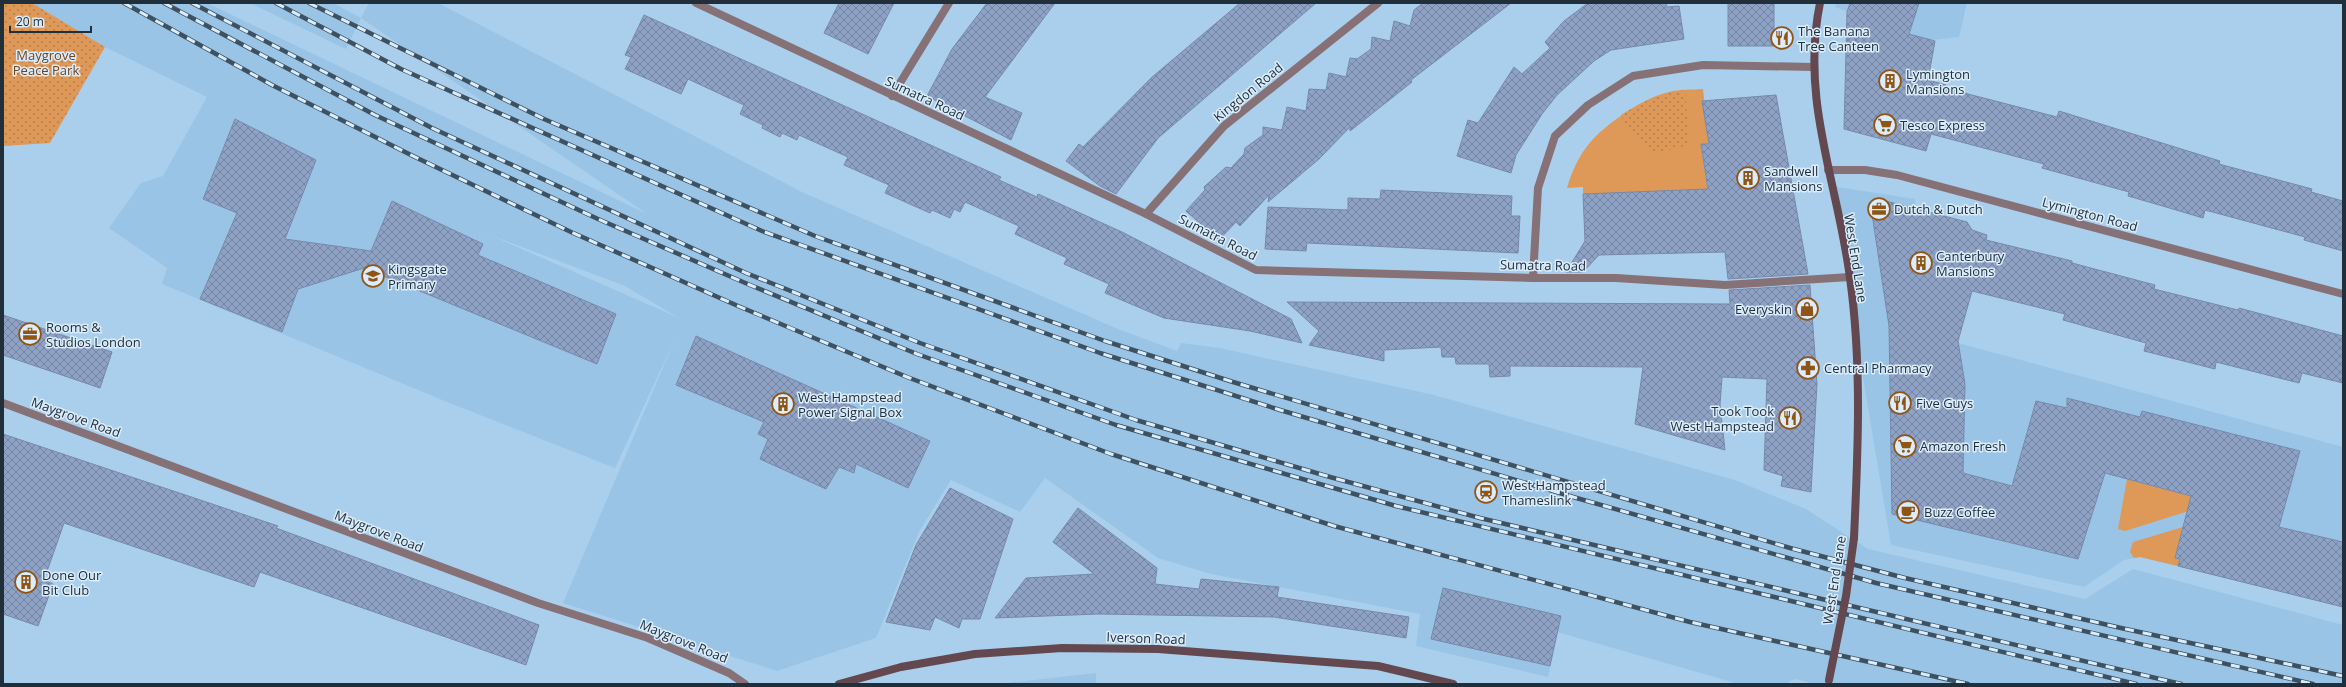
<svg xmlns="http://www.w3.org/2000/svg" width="2346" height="687" font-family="'Open Sans',sans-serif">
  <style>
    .built { fill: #99c4e6; fill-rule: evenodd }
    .green { fill: #de9858 }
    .park { fill: url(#park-dots) }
    .building { fill: url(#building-cross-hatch); stroke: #7689ab }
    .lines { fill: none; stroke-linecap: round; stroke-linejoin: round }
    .minor { stroke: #857176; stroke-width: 8 }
    .tertiary { stroke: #857176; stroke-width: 8 }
    .secondary { stroke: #63484f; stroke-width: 8 }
    .rail-casing { stroke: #3d5160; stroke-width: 4.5 }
    .rail { stroke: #dbedfc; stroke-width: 3; stroke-dasharray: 9; stroke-linecap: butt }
    .secondary-bridge { stroke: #63484f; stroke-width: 8 }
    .labels { text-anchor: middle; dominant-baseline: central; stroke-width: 3; stroke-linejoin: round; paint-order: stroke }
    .poi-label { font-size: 13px; fill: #202f3a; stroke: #dbedfc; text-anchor: start }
    .park-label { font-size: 13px; fill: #6b4420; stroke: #dbedfc }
    .street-label { font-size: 13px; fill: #202f3a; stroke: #dbedfc }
  </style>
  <defs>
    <pattern id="park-dots" width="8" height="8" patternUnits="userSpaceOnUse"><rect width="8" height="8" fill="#de9858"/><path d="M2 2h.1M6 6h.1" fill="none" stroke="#b47c4a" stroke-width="1.8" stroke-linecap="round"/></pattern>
    <pattern id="building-cross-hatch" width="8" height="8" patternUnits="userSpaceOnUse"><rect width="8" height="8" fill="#8ea2c5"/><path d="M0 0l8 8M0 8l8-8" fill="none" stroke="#7484a1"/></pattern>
  </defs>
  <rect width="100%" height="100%" fill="#aacfec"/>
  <path class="built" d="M32,3H207L647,214L361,18L346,49L250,3H333L361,18L369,3H438L804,193L1118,329L1177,351L1181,343L1220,348L1434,395L1735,480L1806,509L1868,549L2085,599L2133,569L2343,625V684H1814L1795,679L1785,684H1739L1557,632L1548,677L1416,646L1420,614L1211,574L1158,558L1045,478L1020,512L951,480L919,532L876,638L777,671L563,603L675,339L615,468L452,404L162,284L167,268L109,228L141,183L163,176L207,97L105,47ZM482,232L625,286L679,318L483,232Z
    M1836,3H1967L1959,37L1932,40L1905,33L1835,7Z
    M1831,186L1915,199L1917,332L2343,447V607L2140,557L2124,560L2084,587L1891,545Z
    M1096,673V684H997Z"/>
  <path class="green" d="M1703,89L1709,144L1701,145L1711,211L1658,191L1637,192V199L1583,194V187L1567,188C1578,151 1594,134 1625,113C1639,104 1652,96 1669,92C1680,89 1692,90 1703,89Z
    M2127,479L2194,497L2192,510L2125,531L2118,529Z
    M2183,527L2175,558L2180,559L2178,566L2140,557L2134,558L2130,552L2133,542Z"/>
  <path class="park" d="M3,3H32L105,47L50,143L3,146Z
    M1685,90L1689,143L1680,148L1652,153L1627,127L1621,115C1642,102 1660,93 1685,90Z"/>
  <path class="building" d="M839,3H894L868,54L824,33Z
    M987,3H1055L985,97L1022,113L1011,140L927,96L952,49Z
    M1240,3H1316L1158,138L1116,194L1100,186L1066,161L1079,144L1083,147L1151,78Z
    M1423,3H1511L1411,80L1412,82L1350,131V127L1319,159L1268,202L1269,195L1240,226L1236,222L1219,240L1186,211L1205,190L1204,187L1226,167L1231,168L1244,154L1245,148L1263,135V127L1282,130L1287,107L1306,111L1309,89L1326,90L1329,73L1346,77L1350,58L1357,59L1371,49L1372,37L1390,41L1394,21L1410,26L1414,10Z
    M1588,3H1666L1667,7L1679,6L1684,39L1611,50L1594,61L1557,95L1542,114L1516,155L1511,173L1457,156L1468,120L1478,123L1514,67L1522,74L1550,48L1545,42L1564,21Z
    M1728,3H1774V46H1728Z
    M1850,3H1919L1909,34L1935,41L1928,80L1946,85L1945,88L2057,117L2059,111L2220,161L2219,164L2312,189L2311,192L2343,201V251L2304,240L2305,237L2205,210L2203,218L2166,207L2128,196L2129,192L2042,168L2044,164L1931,134L1926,151L1844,129L1847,12Z
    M644,15L1001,177L999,180L1037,197L1038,194L1122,232L1291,319L1302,343L1250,331L1164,318L1105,293L1109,284L1064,264L1067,258L1015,234L1019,226L965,202L960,212L954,209L950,218L932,210L930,213L885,193L889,185L844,165L848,157L799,135L797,140L782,133L780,137L762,128L763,125L740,114L744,105L688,79L681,94L625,69L631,57L625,55Z
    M1776,95L1808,274L1728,279L1725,252L1599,255L1583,272H1566L1585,241L1583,194L1708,189L1701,144H1709L1702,101Z
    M235,119L316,160L285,239L371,251L392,201L483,244L478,255L616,314L597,364L364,268L298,289L282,332L200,299L237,213L203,199Z
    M1381,190L1512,196L1511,216H1520L1518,253L1307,243L1306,251L1265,249L1268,207L1348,210V198L1380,199Z
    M1878,199L1967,222L1972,230L1987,235L1986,240L2072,261V263L2155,285L2154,289L2238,310L2239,308L2343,336V383L2302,373L2299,383L2216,362L2215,369L2144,351L2146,343L2063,320L2065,314L1972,291L1958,341L1965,384L1963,473L2012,486L2036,401L2067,408V398L2140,417L2142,411L2300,451L2279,527L2343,542V607L2178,566L2180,559L2175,558L2191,496L2105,473L2078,559L1892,514L1889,326L1872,214Z
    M1810,285L1817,384L1811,492L1781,486L1783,476L1764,470L1767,379L1722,377L1720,405L1725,450L1635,424L1643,367L1510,366V376L1490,377L1489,364H1456L1455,357H1442L1441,347L1384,350V361L1309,345L1319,331L1287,302L1730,304L1729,290Z
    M3,315L112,352L100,388L3,355Z
    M696,336L930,441L908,488L856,464L854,473L839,467L826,489L760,459L768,439L758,434L764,422L676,385Z
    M3,434L278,526L276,528L539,625L526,665L260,572L254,587L64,523L44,580L53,584L38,626L3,614Z
    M950,488L1013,519L980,619H962L959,628L935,617L930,630L886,622L916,545Z
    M1078,508L1157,568L1155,584L1199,589L1201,579L1279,587L1277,597L1409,617L1406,638L1274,617L1098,614L995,618L1026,578L1094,574L1053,542Z
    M1443,588L1561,616L1550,666L1431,639Z"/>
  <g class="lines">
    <path class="minor" d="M696,3L1146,214L1256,270L1533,278H1616L1725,285L1850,277
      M892,96L949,3
      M1146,214L1224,126L1378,3
      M1533,278L1538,188L1555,136L1588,105L1633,76L1703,65L1813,67"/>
    <path class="tertiary" d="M1828,170H1865L1897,175L2343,294
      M3,403L538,603L648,638L729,673L745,684"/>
    <path class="secondary" d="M1820,3C1800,100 1838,184 1850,278C1862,364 1858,451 1854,538
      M839,684L901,667L975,654L1062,648L1158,649L1378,666L1453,684"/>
    <g class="rail-casing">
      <path id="rail" d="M124,3L272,85L413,156L571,232L738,306L907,377L1111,454L1334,526L1690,622L1968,684
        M164,3L375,115L598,219L750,285L917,354L1116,425L1396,506L2136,684
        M192,3L432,128L746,273L920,343L1136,420L1330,477L1480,518L2181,684
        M276,3L401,69L762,231L1100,353L1280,410L1580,499L1876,583L2313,684
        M309,3L544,119L815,236L1105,341L1233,382L1790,548L1905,578L2121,628L2343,676"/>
    </g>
    <use href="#rail" class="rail"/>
    <path class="secondary-bridge" d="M1829,680L1846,596L1854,538"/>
  </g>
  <defs>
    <g id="restaurant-ring" transform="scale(1.15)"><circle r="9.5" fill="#dbedfc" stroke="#905514" stroke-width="1.5"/><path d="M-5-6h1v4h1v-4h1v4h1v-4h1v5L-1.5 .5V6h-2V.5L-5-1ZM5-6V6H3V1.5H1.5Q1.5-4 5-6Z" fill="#905514"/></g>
    <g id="building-ring" transform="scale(1.15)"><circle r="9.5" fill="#dbedfc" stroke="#905514" stroke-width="1.5"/><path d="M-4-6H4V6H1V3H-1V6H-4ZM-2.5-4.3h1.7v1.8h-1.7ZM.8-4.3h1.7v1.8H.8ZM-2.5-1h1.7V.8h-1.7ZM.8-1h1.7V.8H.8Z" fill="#905514"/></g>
    <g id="supermarket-ring" transform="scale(1.15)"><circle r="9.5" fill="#dbedfc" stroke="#905514" stroke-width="1.5"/><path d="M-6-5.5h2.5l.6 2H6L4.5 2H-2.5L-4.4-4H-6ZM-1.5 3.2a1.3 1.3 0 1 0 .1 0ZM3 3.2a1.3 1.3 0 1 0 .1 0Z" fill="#905514"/></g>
    <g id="office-ring" transform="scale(1.15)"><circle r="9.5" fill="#dbedfc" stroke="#905514" stroke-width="1.5"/><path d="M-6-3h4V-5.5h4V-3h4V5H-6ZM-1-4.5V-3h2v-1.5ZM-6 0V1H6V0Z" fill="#905514"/></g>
    <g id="school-ring" transform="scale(1.15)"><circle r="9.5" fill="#dbedfc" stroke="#905514" stroke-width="1.5"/><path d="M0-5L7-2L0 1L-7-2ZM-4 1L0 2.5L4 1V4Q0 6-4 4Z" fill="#905514"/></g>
    <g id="shop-ring" transform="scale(1.15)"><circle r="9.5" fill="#dbedfc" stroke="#905514" stroke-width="1.5"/><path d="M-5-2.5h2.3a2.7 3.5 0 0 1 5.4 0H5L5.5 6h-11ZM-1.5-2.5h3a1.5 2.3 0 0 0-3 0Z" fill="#905514"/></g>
    <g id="pharmacy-ring" transform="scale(1.15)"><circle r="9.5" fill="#dbedfc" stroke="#905514" stroke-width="1.5"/><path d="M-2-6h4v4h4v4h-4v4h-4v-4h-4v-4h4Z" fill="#905514"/></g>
    <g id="station-ring" transform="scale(1.15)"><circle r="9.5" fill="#dbedfc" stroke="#905514" stroke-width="1.5"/><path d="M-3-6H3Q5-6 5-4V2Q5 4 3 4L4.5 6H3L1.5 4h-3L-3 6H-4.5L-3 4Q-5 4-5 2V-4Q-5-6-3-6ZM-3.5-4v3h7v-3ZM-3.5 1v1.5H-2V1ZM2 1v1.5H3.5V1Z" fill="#905514"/></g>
    <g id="cafe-ring" transform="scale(1.15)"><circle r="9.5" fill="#dbedfc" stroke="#905514" stroke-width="1.5"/><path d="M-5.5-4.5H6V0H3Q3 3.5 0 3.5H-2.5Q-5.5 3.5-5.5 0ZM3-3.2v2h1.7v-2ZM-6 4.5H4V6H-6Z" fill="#905514"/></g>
  </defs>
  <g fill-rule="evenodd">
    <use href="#restaurant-ring" x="1782" y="38"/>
    <use href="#building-ring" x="1890" y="81"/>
    <use href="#supermarket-ring" x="1885" y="125"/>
    <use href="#building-ring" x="1748" y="178"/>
    <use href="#office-ring" x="1879" y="209"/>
    <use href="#building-ring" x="1921" y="263"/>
    <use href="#school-ring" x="373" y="276"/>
    <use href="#shop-ring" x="1807" y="309"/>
    <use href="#office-ring" x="30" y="334"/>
    <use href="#pharmacy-ring" x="1808" y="368"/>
    <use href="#restaurant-ring" x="1900" y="403"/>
    <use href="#building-ring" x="783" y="404"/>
    <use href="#restaurant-ring" x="1790" y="418"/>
    <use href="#supermarket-ring" x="1905" y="446"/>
    <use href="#station-ring" x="1486" y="492"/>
    <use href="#cafe-ring" x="1908" y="512"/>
    <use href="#building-ring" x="26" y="582"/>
  </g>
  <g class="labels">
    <g class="poi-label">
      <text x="1798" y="31">The Banana<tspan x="1798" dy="15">Tree Canteen</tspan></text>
      <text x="1906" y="74">Lymington<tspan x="1906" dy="15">Mansions</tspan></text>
      <text x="1900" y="125">Tesco Express</text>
      <text x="1764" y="171">Sandwell<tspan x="1764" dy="15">Mansions</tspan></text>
      <text x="1894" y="209">Dutch &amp; Dutch</text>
      <text x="1936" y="256">Canterbury<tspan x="1936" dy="15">Mansions</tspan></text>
      <text x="388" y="269">Kingsgate<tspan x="388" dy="15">Primary</tspan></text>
      <text x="1792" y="309" text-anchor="end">Everyskin</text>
      <text x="46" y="327">Rooms &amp;<tspan x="46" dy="15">Studios London</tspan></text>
      <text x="1824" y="368">Central Pharmacy</text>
      <text x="798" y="397">West Hampstead<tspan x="798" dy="15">Power Signal Box</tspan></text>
      <text x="1916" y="403">Five Guys</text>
      <text x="1774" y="411" text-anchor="end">Took Took<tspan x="1774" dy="15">West Hampstead</tspan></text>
      <text x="1920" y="446">Amazon Fresh</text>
      <text x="1502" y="485">West Hampstead<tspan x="1502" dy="15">Thameslink</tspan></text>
      <text x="1924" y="512">Buzz Coffee</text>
      <text x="42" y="575">Done Our<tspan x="42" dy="15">Bit Club</tspan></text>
    </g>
    <g class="park-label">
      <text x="46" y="55">Maygrove<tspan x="46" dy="15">Peace Park</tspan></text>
    </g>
    <g class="street-label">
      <text transform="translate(1248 92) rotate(-39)">Kingdon Road</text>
      <text transform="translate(925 98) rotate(25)">Sumatra Road</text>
      <text transform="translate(2090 214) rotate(15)">Lymington Road</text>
      <text transform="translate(1218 237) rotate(27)">Sumatra Road</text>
      <text transform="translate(1856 258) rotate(81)">West End Lane</text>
      <text transform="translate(1543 265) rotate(1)">Sumatra Road</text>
      <text transform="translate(76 417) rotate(20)">Maygrove Road</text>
      <text transform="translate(379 531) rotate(21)">Maygrove Road</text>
      <text transform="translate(1834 580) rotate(-81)">West End Lane</text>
      <text transform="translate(1146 638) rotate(2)">Iverson Road</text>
      <text transform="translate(684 641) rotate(22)">Maygrove Road</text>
    </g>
  </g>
  <rect width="2346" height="687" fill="none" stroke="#202f3a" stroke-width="8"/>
  <path d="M10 26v6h81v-6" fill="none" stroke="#202f3a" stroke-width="2"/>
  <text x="16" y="26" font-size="12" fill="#202f3a" stroke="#dbedfc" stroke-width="3" paint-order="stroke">20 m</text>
</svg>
